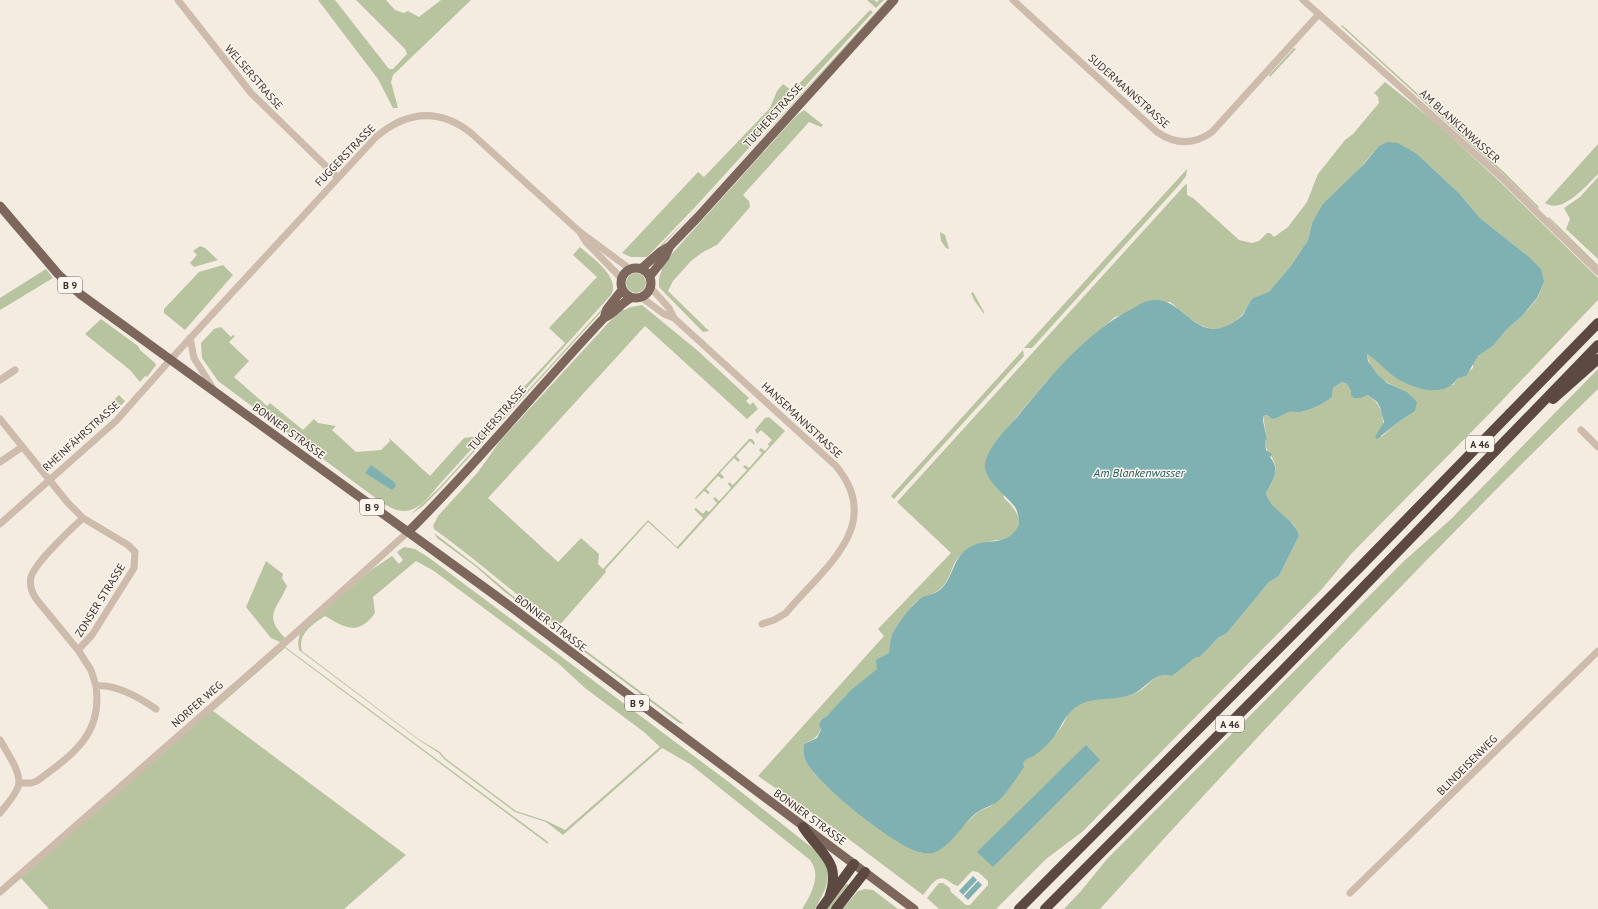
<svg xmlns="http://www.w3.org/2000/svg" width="1598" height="909" font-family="'PT Sans',sans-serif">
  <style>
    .green { fill: #b8c4a0; fill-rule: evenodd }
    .water { fill: #7fb0b2 }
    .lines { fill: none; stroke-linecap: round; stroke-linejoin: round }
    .minor { stroke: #cdbbac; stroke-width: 7 }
    .major { stroke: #7d675c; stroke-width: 9 }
    .highway { stroke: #5c4a42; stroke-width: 10 }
    .labels { text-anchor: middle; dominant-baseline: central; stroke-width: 3; stroke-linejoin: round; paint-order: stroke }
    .shield { fill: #fbf5ee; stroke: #756b66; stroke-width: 1 }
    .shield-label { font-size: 10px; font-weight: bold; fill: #3b302b }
    .street-label { font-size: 11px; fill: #3b302b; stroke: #fbf5ee }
    .water-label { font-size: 12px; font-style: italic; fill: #1f5a5e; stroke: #fbf5ee }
  </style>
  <rect width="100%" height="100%" fill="#f4ebe1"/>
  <path class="green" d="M318,0H335L389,69H393L407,54L405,49L356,0H386L395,10L404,13L408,11L419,17L441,0H471L393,75L391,82L398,108H393L378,79Z
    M867,0H874L877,2L879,0H884L876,8Z
    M887,0H889L651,258L649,257L692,214Z
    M870,10L873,12L697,205L647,257H631L622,253L698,172L704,177L770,108L777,91L783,84L792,91Z
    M1342,25L1504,172L1539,207L1538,208L1502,173L1341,26Z
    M1294,48L1296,49L1270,77L1269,75Z
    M1385,82L1434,121L1498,180L1598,278V300L1491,412L1352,553L1321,590L1082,832L1046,859L996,909H939L927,898L939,883H943L950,888L951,892L966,905H970L988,885V881L978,872L972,871L958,886C953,885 952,883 947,880C937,873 929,888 923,895L838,831L758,776L884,636L878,629L951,553L897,502L1185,185L1187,184V195L1193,198L1239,240L1252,243L1259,241L1267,233H1270L1274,237L1288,227L1307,202L1318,174L1345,140L1353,134L1379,103L1378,97L1374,93ZM1378,147L1417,154L1458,192L1480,218L1528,256L1544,282L1537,299L1522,316L1507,329L1493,346L1478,356L1473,362V368L1458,378L1453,385L1367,354C1371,376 1388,384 1407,392L1415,411L1400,421L1381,437C1385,419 1384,407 1368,395L1361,398L1347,384L1342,382L1333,388L1332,397C1324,404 1312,409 1301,412C1297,413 1293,411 1289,412C1283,414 1278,419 1272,419L1267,415L1263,416L1267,439L1265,441C1266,452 1271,453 1274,462C1279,473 1271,484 1266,493C1270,507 1283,515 1293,524C1296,527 1297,532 1299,536L1279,576L1269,582L1227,633L1218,638L1200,657H1196L1172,675C1155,670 1150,687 1136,693C1115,702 1086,693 1069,712C1066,716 1065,722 1062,726C1054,737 1040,754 1026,758L991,806L979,811L962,827L923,853C897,844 814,785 805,759C803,754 803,749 804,744C818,737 821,735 822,719C834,713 842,699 852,690C864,679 881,670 889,654C891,648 890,640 893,633C897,624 906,615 912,606C920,595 933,597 942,587C950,580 951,567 958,558C965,548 986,541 998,540C1002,540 1004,541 1007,539C1029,529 1017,509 1004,498L998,439L1045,383L1083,344L1115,317L1170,302C1193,320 1213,344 1241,316C1246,311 1248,303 1253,298L1269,293L1290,267L1308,240L1312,223Z
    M804,110L823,125L821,127L809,122L743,195L749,201L750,207L717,245L703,252L691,261L673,281L668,291L709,331L703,332L659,287V278L662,269L660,267L796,116Z
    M1598,144V174C1587,185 1562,215 1545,203Z
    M1187,169L1186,176L1180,184L1032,348H1024Z
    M1598,177V259L1566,229L1570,219L1564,208L1580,197Z
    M1549,217L1598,265V268L1548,218Z
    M940,232L945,235L949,249L946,248L941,241Z
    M200,246L205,248L218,260L194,267L190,263L197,255L193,251Z
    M580,247C592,258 621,277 611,295L447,476C425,499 414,525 381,502L218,381L202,358L201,343L214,329L221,327L231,337L233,335L235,336L229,342L249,361L234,377L267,406L270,403L303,430L314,419L318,423L336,426L332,430L356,452L381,450L390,441L389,438L430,476L464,438L478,436L565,343L549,328L597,277L573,255Z
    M223,265L233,275L185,330L164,313V309L199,272Z
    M46,269L53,278L0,310V298Z
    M626 283a10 10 0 1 1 20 0a10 10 0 1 1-20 0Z
    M973,292L984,312V314L974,300L971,293Z
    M611,299L612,300L441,488L423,506L410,515L440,487Z
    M642,305L698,351L749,398L746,401L750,405L753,402L758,409L747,419L645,326L488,498L558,562L581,538L599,554L598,564L603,569L648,520L677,547L703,518L694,509L696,508L703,514L706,510L709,512L717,503L713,499L715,497L719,501L731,488L728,484L729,482L733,485L747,470L743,467L745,465L749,468L762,453L759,450L761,448L765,451L769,446L768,444L772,440L761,430L757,434L755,430L765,418L769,417L785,431L678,549L648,522L605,570L606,572L558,627C516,595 477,560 434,529L433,526L438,516L478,472L500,441L621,309L624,310L631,307Z
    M101,319L138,346L140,350L155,363L156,365L147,377L145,376L140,382L130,370L85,334Z
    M1023,350L1024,356L894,499L891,496Z
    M1598,369V389C1426,556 1261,731 1100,909H1064L1081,891L1107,859L1404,561L1450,520Z
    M119,395L125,401L114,413L107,406Z
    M749,439H752L755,443L754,445L750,441L736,456L740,460L738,462L734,458L720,473L724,477L722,479L718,476L706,489L710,493L708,494L704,491L696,499L695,498Z
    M434,533L476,565L513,596L684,724L679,723L506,593L475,566L437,538Z
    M404,547L415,549L428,557L726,780L820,854C835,875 826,888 815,909H802C811,895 822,875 810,860L690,764L662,748L563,835L546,822L515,812L444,759L439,753L416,738L299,650L298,643L300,632L371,570L392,556L399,564L403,560L397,552ZM416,561L434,571L559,664L585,688L644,732L660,747L565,830L547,821L516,811L445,758L440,752L417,738L302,651C297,634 313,624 325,616C345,628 359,636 375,613L373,597Z
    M266,561L283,574L282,578L287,586C277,610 262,615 286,639L280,642L271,638L246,607Z
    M284,646L548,842V844L285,648L213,711L406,855L344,909H49L20,877Z
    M846,884L849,885L831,909H827Z
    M865,889L873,890L898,909H842L858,891Z"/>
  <path class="water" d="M1387,142L1398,143L1417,154L1458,192L1480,218L1528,256L1541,269L1544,282L1537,298L1522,316L1507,329L1493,346L1478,356L1466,376L1458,378C1444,399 1414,389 1396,378C1389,373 1372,356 1367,354L1368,361L1377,374L1387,383L1407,392L1417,402L1415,411L1400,421L1377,439L1375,437L1384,422L1380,407L1377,402L1368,395L1361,398H1354L1351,395V390L1347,384L1342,382L1333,388L1332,397C1324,404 1312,409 1301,412C1297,413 1293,411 1289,412C1283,414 1278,419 1272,419L1267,415L1263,416V421L1267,439L1265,441L1266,450L1272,454L1270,457C1281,470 1273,480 1266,493C1271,512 1295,518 1299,536L1279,576L1269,582L1227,633L1218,638L1200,657H1196L1172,676C1155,670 1147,688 1133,694C1114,702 1094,695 1076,707C1065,714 1061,728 1053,738C1048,744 1041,751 1035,755C1029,759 1027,757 1023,763L1024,767C1016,778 1008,792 998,801C992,806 985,807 979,811C964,821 949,850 932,853C925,854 917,852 911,849C888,839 813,782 805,759C803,754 803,749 804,744L817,738L821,730L819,725L822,719L827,716L851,690L877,669L876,660L889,653C890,647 890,641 892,635C895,627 915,600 923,597C930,594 936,594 942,588C953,577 953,559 967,549C987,535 1006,550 1019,525C1019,519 1018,512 1015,507C1007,496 983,480 985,463C989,446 1006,429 1018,416C1050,377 1086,332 1132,309C1137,306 1143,302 1148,301C1179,293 1191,335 1221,328C1228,326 1236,321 1242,316C1246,311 1248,303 1253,298L1269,292L1290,267L1308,240L1312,223L1323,204L1364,164L1378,147Z
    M371,465L394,482L396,486L392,490L365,473Z
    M1086,745L1100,760L993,867L977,852Z
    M973,876L977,880L963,895L959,891Z
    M978,881L982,885L968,900L964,896Z"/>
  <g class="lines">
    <path class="minor" d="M178,0L251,93L338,178
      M1013,0L1157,132C1176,145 1194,145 1212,132L1319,14
      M1303,0L1501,177L1598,272
      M581,234L586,242L621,278
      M651,288L669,308L674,318L836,466C886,526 822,569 786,613L774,620L762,624
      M641,297L664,314L674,318
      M190,338L194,358L214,390
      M0,380L15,370
      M0,419L68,503L83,518L128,545L135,552L134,568L92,635L78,650L91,670L96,686C116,684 140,698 156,709
      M1581,430L1598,447
      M0,462L22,447
      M0,524L116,421L171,359L376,137C407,111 439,108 471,133L580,232L630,269
      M78,650L37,600C32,593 29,585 31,577C35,563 71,529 83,518
      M0,740C6,751 23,774 18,787C15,796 6,805 0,813
      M19,783H31L37,781C72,755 103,735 96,686
      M0,892L289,639L408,532
      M1350,893L1598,651"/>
    <path class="major" d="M0,206L58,274L80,294L499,598L914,909
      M621 283a15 15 0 1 1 30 0a15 15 0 1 1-30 0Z
      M642,268L660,252L670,246L698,217L894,0
      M650,276L665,257L670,246
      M604,318L607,309L622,290
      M408,532C477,464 538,388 604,318C615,313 621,303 631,298"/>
    <path class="highway" d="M1553,399L1598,359
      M803,827C822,856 842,861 829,898
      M821,909L854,864
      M836,909L865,872
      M1019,909L1361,566L1598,323
      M1045,909L1283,670L1598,345"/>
  </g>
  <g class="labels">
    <g class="shield">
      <rect x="58" y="277" width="24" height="16" rx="3"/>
      <rect x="1466" y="436" width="28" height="16" rx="3"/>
      <rect x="360" y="499" width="24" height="16" rx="3"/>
      <rect x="625" y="695" width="24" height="16" rx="3"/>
      <rect x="1216" y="716" width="28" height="16" rx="3"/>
    </g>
    <g class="shield-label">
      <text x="70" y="285">B 9</text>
      <text x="1480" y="444">A 46</text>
      <text x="372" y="507">B 9</text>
      <text x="637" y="703">B 9</text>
      <text x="1230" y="724">A 46</text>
    </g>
    <g class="street-label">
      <text transform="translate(254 77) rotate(49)">WELSERSTRASSE</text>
      <text transform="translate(1129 91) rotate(42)">SUDERMANNSTRASSE</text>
      <text transform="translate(773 115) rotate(-48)">TUCHERSTRASSE</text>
      <text transform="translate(1460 126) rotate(42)">AM BLANKENWASSER</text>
      <text transform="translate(345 155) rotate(-46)">FUGGERSTRASSE</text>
      <text transform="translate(497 418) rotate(-49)">TUCHERSTRASSE</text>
      <text transform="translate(802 420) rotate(43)">HANSEMANNSTRASSE</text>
      <text transform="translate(289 431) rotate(36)">BONNER STRASSE</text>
      <text transform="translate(81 436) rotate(-42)">RHEINFÄHRSTRASSE</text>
      <text transform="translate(100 600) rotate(-58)">ZONSER STRASSE</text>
      <text transform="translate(551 623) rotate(37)">BONNER STRASSE</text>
      <text transform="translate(197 704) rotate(-41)">NORFER WEG</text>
      <text transform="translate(1467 765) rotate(-45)">BLINDEISENWEG</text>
      <text transform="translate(810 817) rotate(36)">BONNER STRASSE</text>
    </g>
    <g class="water-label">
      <text x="1139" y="472">Am Blankenwasser</text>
    </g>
  </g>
</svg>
